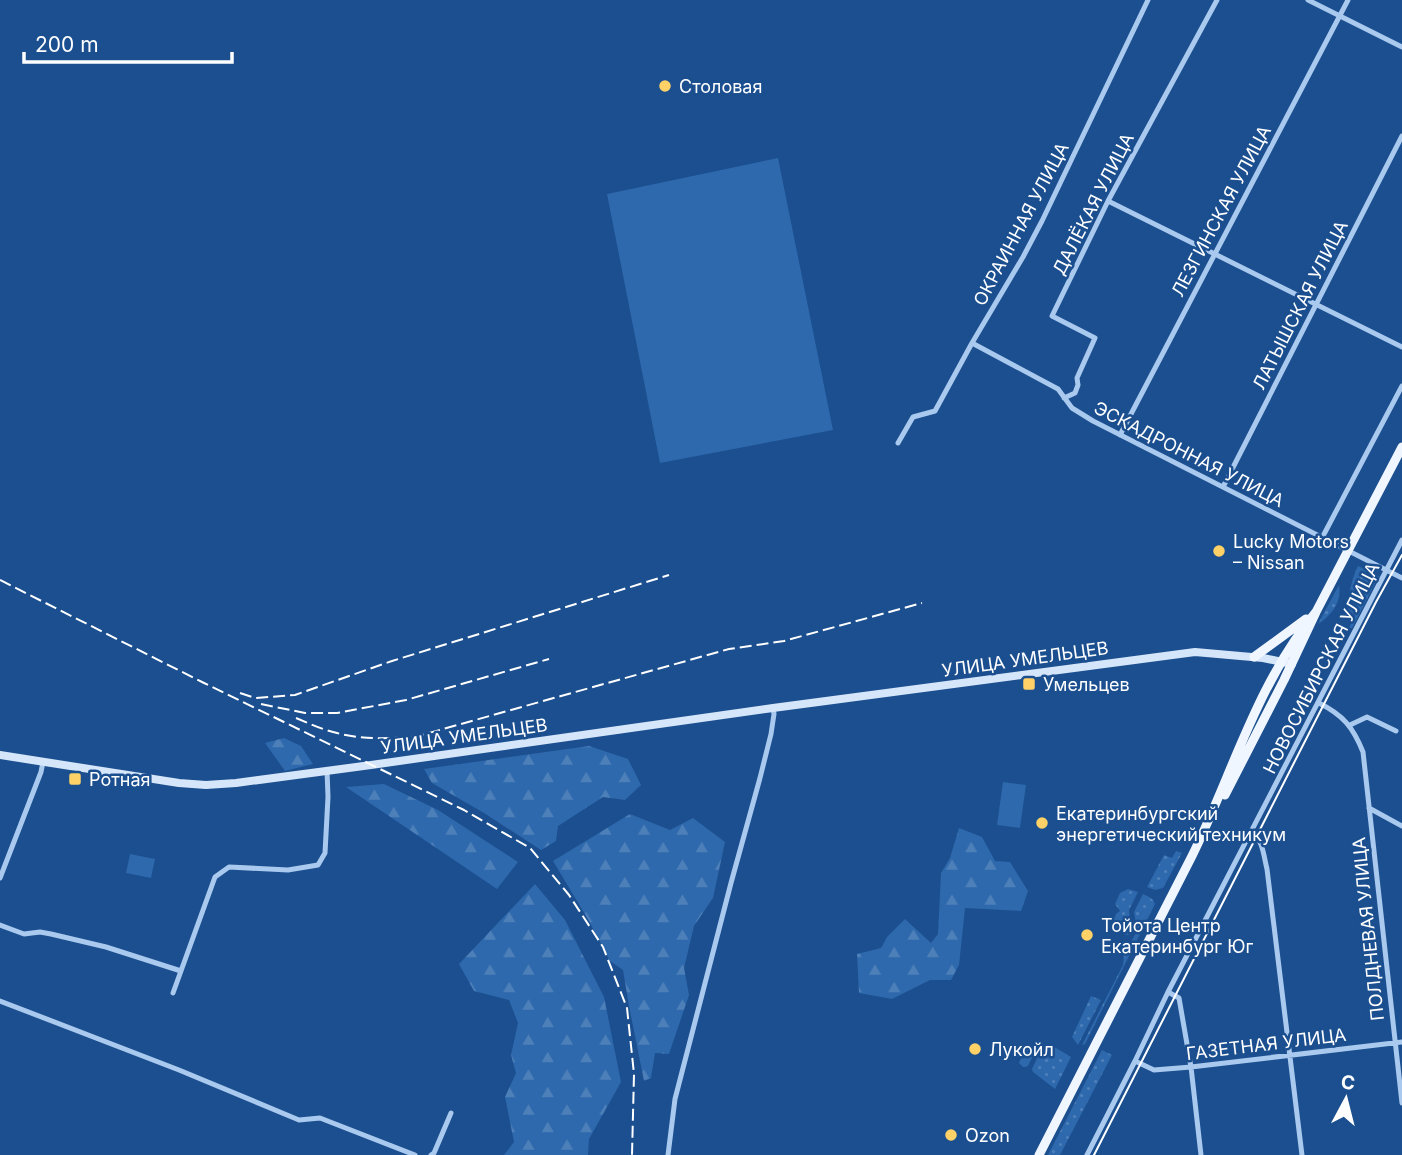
<svg xmlns="http://www.w3.org/2000/svg" width="1402" height="1155" font-family="Inter,sans-serif">
  <style>
    .grass { fill: url(#grass-dots) }
    .forest { fill: url(#forest-firs) }
    .green { fill: #2e69ad }
    .lines { fill: none; stroke-linecap: round; stroke-linejoin: round }
    .street { stroke: #a9c9ee; stroke-width: 5 }
    .secondary { stroke: #d6e6fa; stroke-width: 8 }
    .primary { stroke: #f0f6ff; stroke-width: 9 }
    .tram { stroke: #fff; stroke-width: 2 }
    .rail { stroke: #fff; stroke-width: 2; stroke-dasharray: 12 5; stroke-linecap: butt }
    .poi-dot { fill: #ffd166; stroke: #1b4f8f; stroke-width: 2.5 }
    .labels { text-anchor: middle; dominant-baseline: central; stroke-width: 5; stroke-linejoin: round; paint-order: stroke }
    .poi-label { font-size: 18px; fill: #fff; stroke: #1b4f8f; text-anchor: start }
    .street-label { font-size: 18px; fill: #fff; stroke: #1b4f8f }
  </style>
  <defs>
    <pattern id="grass-dots" width="8" height="8" patternUnits="userSpaceOnUse" patternTransform="scale(1.75)"><rect width="8" height="8" fill="#2e69ad"/><path d="M2 2h.1M6 6h.1" fill="none" stroke="#4d80b9" stroke-width="1.8" stroke-linecap="round"/></pattern>
    <pattern id="forest-firs" width="22" height="20" patternUnits="userSpaceOnUse" patternTransform="scale(1.75)"><rect width="22" height="20" fill="#2e69ad"/><path d="M5 1l3.5 6h-7zM16 11l3.5 6h-7z" fill="#4d80b9"/></pattern>
  </defs>
  <rect width="100%" height="100%" fill="#1b4f8f"/>
  <path class="grass" d="M1358,566L1379,576L1352,628H1349L1355,615L1344,613C1350,597 1350,581 1358,566Z
    M1339,585C1342,602 1332,615 1318,624Z
    M1176,851L1182,853L1163,888L1155,890L1147,887L1164,855L1172,858Z
    M1128,889L1138,892L1129,910L1131,934L1127,935L1117,931L1113,922L1116,914L1120,911L1115,904L1120,893Z
    M1143,894C1149,897 1153,898 1155,904L1085,1044L1082,1045L1123,965L1124,954L1137,931L1134,912Z
    M1091,996L1101,1000L1078,1045L1072,1037Z
    M1033,1045L1036,1046V1049L1028,1066L1023,1067L1019,1063L1026,1048Z
    M1045,1047L1056,1048L1071,1057L1055,1089L1033,1072L1032,1069L1039,1054Z
    M1102,1050L1112,1055L1060,1155H1048Z"/>
  <path class="forest" d="M284,738L301,746L313,764L285,771L265,743Z
    M589,746L628,759L641,785L625,800L603,797L558,826L556,841L541,850L484,813L432,783L424,769Z
    M384,784L438,810L518,862L497,889L346,787Z
    M630,814L670,830L693,818L725,842L713,898L694,926L684,968L689,995L669,1054L655,1053L651,1078L644,1081L629,1006L623,970L610,961L589,921L553,861Z
    M959,828L982,837L995,861L1010,862L1028,891L1021,911L965,908L959,965L951,980H930L892,999L859,993L857,954L881,948L887,937L905,919L931,943L938,934L941,873L950,858Z
    M535,884L565,920L604,997L621,1082L589,1139L588,1155H504L514,1142L505,1097L516,1073L511,1055L518,1023L509,1000L474,991L459,964Z"/>
  <path class="green" d="M778,158L833,430L660,463L607,194Z
    M1003,782L1026,785L1020,828L997,825Z
    M130,854L155,859L151,878L126,873Z"/>
  <g class="lines">
    <path class="street" d="M1308,0L1402,47
      M1108,201L1402,347
      M972,343L1058,389L1072,408L1093,421L1402,578
      M1064,398L1075,393L1078,385L1077,378L1095,338L1052,316L1108,201L1217,0
      M1120,435L1348,0
      M898,443L913,417L935,411L972,343L1023,257L1042,221L1148,0
      M1223,487L1402,136
      M1322,538L1402,386
      M1319,703C1343,715 1353,727 1363,752L1402,1103
      M1350,725L1367,717L1396,731
      M1369,808L1402,826
      M1252,833C1263,839 1264,858 1267,869L1302,1155
      M0,878L41,772L43,762
      M0,925L24,934L40,932L51,934L106,947L181,971
      M173,993L215,877L229,867L288,870L318,865L325,853L328,797L327,770
      M0,1001L179,1070L299,1120L320,1118L415,1155
      M1135,1061L1154,1070L1191,1067L1402,1042
      M431,1155L434,1153L451,1113
      M668,1155L675,1099L731,883L760,778L771,734L774,714L773,708
      M1087,1155L1135,1061L1168,992
      M1201,1155L1191,1067L1179,998L1168,992L1402,540"/>
    <path class="secondary" d="M0,755L179,783L206,785L236,783L371,765L773,708L1195,652L1263,658L1292,664"/>
    <path class="primary" d="M1254,657L1306,619
      M1225,795L1284,680L1316,612L1402,447
      M1039,1155L1192,856C1232,775 1257,683 1316,612"/>
    <path class="tram" d="M1094,1155L1376,602L1402,555"/>
    <path class="rail" d="M0,580L204,683L464,810L530,848L569,895L603,947L627,1008L634,1074L632,1155
      M240,693L255,698L295,695L392,661L669,575
      M261,704L305,713H337L406,700L549,659
      M296,718C308,723 321,729 333,732C361,740 390,739 418,736L729,649L784,641L922,603"/>
  </g>
  <g class="poi-dot">
    <circle cx="665" cy="86" r="7"/>
    <circle cx="1219" cy="551" r="7"/>
    <rect x="1022" y="677" width="14" height="14" rx="3.5"/>
    <rect x="68" y="772" width="14" height="14" rx="3.5"/>
    <circle cx="1042" cy="823" r="7"/>
    <circle cx="1087" cy="935" r="7"/>
    <circle cx="975" cy="1049" r="7"/>
    <circle cx="951" cy="1135" r="7"/>
  </g>
  <g class="labels">
    <g class="poi-label">
      <text x="679" y="86">Столовая</text>
      <text x="1233" y="541">Lucky Motors<tspan x="1233" dy="21">– Nissan</tspan></text>
      <text x="1043" y="684">Умельцев</text>
      <text x="89" y="779">Ротная</text>
      <text x="1056" y="813">Екатеринбургский<tspan x="1056" dy="21">энергетический техникум</tspan></text>
      <text x="1101" y="925">Тойота Центр<tspan x="1101" dy="21">Екатеринбург Юг</tspan></text>
      <text x="989" y="1049">Лукойл</text>
      <text x="965" y="1135">Ozon</text>
    </g>
    <g class="street-label">
      <text transform="translate(1093 204) rotate(-63)">ДАЛЁКАЯ УЛИЦА</text>
      <text transform="translate(1221 211) rotate(-62)">ЛЕЗГИНСКАЯ УЛИЦА</text>
      <text transform="translate(1021 224) rotate(-62)">ОКРАИННАЯ УЛИЦА</text>
      <text transform="translate(1300 305) rotate(-63)">ЛАТЫШСКАЯ УЛИЦА</text>
      <text transform="translate(1189 454) rotate(27)">ЭСКАДРОННАЯ УЛИЦА</text>
      <text transform="translate(1025 659) rotate(-8)">УЛИЦА УМЕЛЬЦЕВ</text>
      <text transform="translate(1321 668) rotate(-63)">НОВОСИБИРСКАЯ УЛИЦА</text>
      <text transform="translate(464 736) rotate(-8)">УЛИЦА УМЕЛЬЦЕВ</text>
      <text transform="translate(1368 929) rotate(-96)">ПОЛДНЕВАЯ УЛИЦА</text>
      <text transform="translate(1266 1044) rotate(-7)">ГАЗЕТНАЯ УЛИЦА</text>
    </g>
  </g>
  <g transform="translate(1346 1099) rotate(7)" stroke="#1b4f8f" stroke-width="5" paint-order="stroke">
  <path d="M0-5L12 26L0 18L-12 26Z" fill="#ffffff"/>
  <text y="-10" font-size="19" font-weight="bold" text-anchor="middle" fill="#ffffff">С</text>
  </g>
  <path d="M24 52v10h208v-10" fill="none" stroke="#ffffff" stroke-width="3.5"/>
  <text x="35" y="52" font-size="21" fill="#ffffff" stroke="#1b4f8f" stroke-width="5" paint-order="stroke">200 m</text>
</svg>
